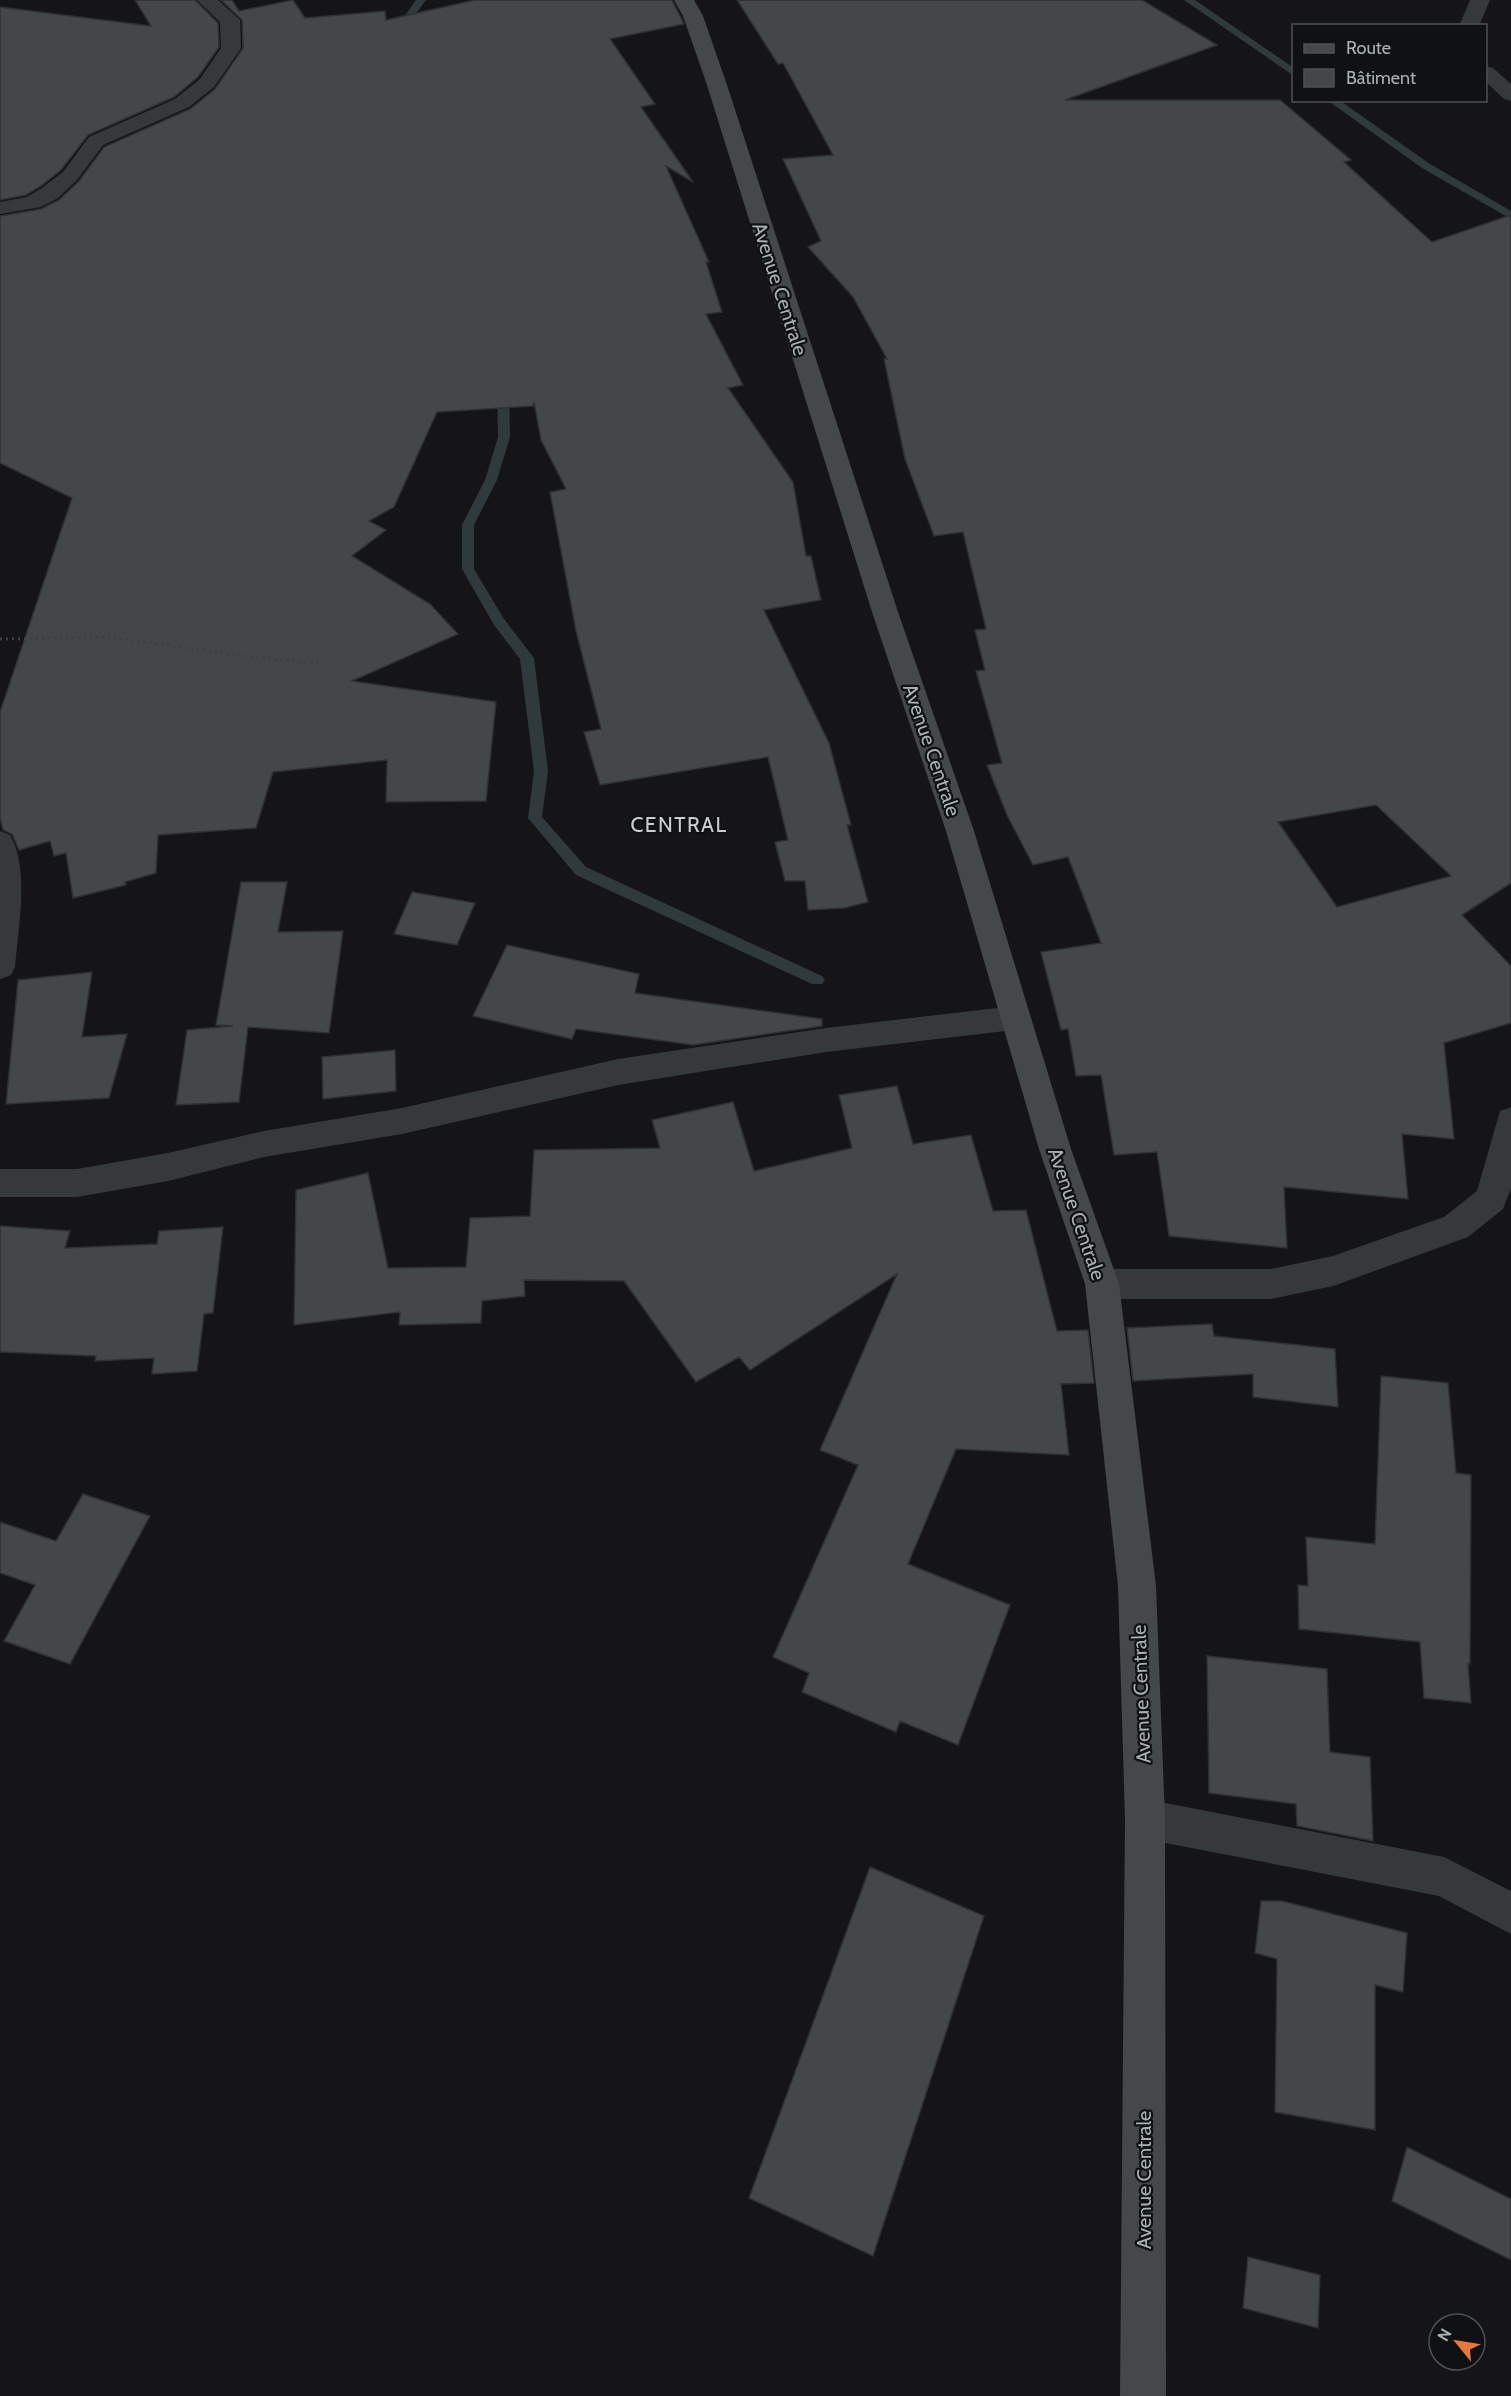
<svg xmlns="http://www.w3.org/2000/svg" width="1511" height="2396" font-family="Cabin,sans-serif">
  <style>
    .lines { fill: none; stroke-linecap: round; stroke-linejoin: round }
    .stream { fill: #2e3a3c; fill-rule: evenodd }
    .building { fill: #44474a; stroke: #2f3033; stroke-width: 1.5; fill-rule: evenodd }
    .path { stroke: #3c4042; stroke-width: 3; stroke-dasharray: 2 4; stroke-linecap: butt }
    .street { fill: #36393b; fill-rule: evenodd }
    .secondary { fill: #44484b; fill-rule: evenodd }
    .labels { text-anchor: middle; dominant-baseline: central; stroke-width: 4.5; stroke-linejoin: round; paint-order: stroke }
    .street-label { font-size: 20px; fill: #a7b1b6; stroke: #101112 }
    .neighbourhood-label { font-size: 21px; letter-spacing: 1.5px; fill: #c8ced2; stroke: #101112 }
  </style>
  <rect width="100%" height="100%" fill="#151517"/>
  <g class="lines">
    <path class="stream" d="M416,0H426L402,33H396L394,31Z
      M1184,0H1195L1294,68V76Z
      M1327,100H1339L1430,164L1511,211V219L1422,168Z
      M503,381L509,385L510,437L497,480L474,525V569L504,619L534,658L548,771L542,817L586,867L822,976L825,980L822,984H812L576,875L528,818L534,771L520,659L494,625L462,569V525L485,480L498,437L497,385Z"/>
  </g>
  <path class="building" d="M135,0H195L218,23L219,47L198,77L174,97L88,135L61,170L41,186L26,195L0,200V7L151,26Z
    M221,0H232L239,11L293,0L305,18L385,11L386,20L475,0H672L684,24L610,39L655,104L641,107L693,182L666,166L709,262H706L722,312L706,314L743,385L728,388L793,482L806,556H811L821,600L764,610L829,743L851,825H847L868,902L844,908L808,910L805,881H785L775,842L788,840L768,757L600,785L584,732L601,729L576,631L550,492L566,489L541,440L534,402L533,406L437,412L394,507L369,521L386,530L352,556L430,604L458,634L352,681L496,702L486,801L386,802L387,760L273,772L256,828L158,835L156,873L125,882L126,885L73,898L66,853L54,856L50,841L19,850L12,834L3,830L0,818V712L72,498L0,463V216L41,209L59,200L79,181L104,147L190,109L215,89L243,48L242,20Z
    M737,0H1142L1217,45L1065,100H1280L1351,160L1344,162L1432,242L1511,215V883L1462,915L1511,966V1023L1444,1043L1454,1139L1402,1134L1408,1199L1284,1187L1287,1248L1169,1236L1157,1152L1114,1155L1101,1075L1076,1076L1068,1029L1061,1030L1041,952L1101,943L1068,857L1033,865L1007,815L987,765L1002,763L976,671L985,670L975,630L986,629L963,532L934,536L905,459L884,359H887L853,297L808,247L821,241L783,159L833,155L783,63L778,64ZM1376,805L1451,876L1337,907L1278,822Z
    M241,882H287L278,932L343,931L329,1033L248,1027L239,1102L176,1105L187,1030L233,1026L216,1025Z
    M412,892L475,903L457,945L394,934Z
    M507,945L639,974L635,993L822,1019V1026L693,1045L576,1029L572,1039L473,1016Z
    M92,972L82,1037L127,1034L109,1098L6,1104L18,980Z
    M395,1050L396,1091L323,1099L322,1057Z
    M897,1086L913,1144L971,1135L993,1211L1026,1210L1057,1331L1088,1330L1094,1383L1061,1384L1069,1455L956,1449L908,1564L1010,1605L958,1745L900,1721L896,1732L802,1692L809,1673L773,1657L858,1465L820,1450L897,1274L750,1370L739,1357L696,1382L624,1281L524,1280L525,1296L482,1301L481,1323L399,1325L400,1312L294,1325L296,1190L368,1173L388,1268L466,1267L470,1218L530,1216L534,1150L660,1148L652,1120L733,1102L754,1171L852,1148L839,1095Z
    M0,1226L70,1231L65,1248L157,1244L159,1231L223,1227L213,1313L204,1314L197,1371L152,1374L154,1358L95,1361L96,1356L0,1352Z
    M1212,1324L1214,1336L1335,1349L1338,1407L1253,1397V1374L1133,1381L1127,1328Z
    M1381,1376L1448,1383L1456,1473L1471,1475L1470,1664H1468L1471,1703L1424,1698L1420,1642L1299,1629L1298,1585L1308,1586L1306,1537L1375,1544Z
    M83,1494L150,1516L70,1664L4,1641L35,1585L0,1573V1522L56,1541Z
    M1207,1656L1327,1669L1330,1752L1370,1757L1373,1841L1297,1826L1296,1804L1209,1793Z
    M870,1867L984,1916L873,2256L749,2198Z
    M1261,1901H1282L1407,1933L1403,1992L1375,1985V2130L1275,2112L1277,1959L1255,1953Z
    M1407,2147L1511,2199V2260L1392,2201Z
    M1248,2257L1320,2275L1318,2328L1243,2308Z"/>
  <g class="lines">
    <path class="path" d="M0,639L109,637L250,657L318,663"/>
    <path class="street" d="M197,0H218L240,20L241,48L214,87L189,107L103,145L77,180L58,198L41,207L0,214V202L27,197L42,188L63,172L89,137L175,99L200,79L221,48L220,22Z
      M1470,0H1490L1479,26H1459Z
      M1486,66L1493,68L1511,84V101L1504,99L1486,82Z
      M0,831L10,835C30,869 18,928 15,967L11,975L0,979Z
      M1014,1006L1025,1009L1029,1018L1025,1027L1014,1030L826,1052L618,1085L402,1134L264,1157L168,1181L77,1197H0V1169H77L168,1153L264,1131L402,1108L618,1059L826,1028Z
      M1511,1107V1188L1503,1209L1468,1237L1333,1286L1271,1299H1102L1090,1294L1085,1284L1090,1274L1102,1269H1271L1333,1256L1444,1217L1477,1191L1500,1111Z
      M1145,1799L1444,1857L1511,1891V1934L1439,1896L1145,1839L1131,1833L1125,1819L1131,1805Z"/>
    <path class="secondary" d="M674,0H694L703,16L726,82L899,615L974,831L1071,1149L1119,1284L1156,1586L1165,1819L1166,2396H1120L1125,1819L1118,1586L1085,1284L1039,1149L946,831L873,615L706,82L683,16Z"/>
  </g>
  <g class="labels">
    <g class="street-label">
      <text transform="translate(780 289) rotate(72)">Avenue Centrale</text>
      <text transform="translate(932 750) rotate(71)">Avenue Centrale</text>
      <text transform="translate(1077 1214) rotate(71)">Avenue Centrale</text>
      <text transform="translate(1141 1694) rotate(-92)">Avenue Centrale</text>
      <text transform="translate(1144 2180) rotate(-90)">Avenue Centrale</text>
    </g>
    <g class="neighbourhood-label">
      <text x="679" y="824">CENTRAL</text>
    </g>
  </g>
  <rect x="1292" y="24" width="195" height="78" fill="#101112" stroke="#4c5154" stroke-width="1.5"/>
  <rect x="1304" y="44" width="30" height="9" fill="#44484b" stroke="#4c5154" stroke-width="1.5"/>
  <text x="1346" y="54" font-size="18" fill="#a7b1b6">Route</text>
  <rect x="1304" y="69" width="30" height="18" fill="#44474a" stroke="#4c5154" stroke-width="1.5"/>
  <text x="1346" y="84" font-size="18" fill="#a7b1b6">Bâtiment</text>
  <g transform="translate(1457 2342) rotate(300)"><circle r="28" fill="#101112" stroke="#4c5154" stroke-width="1.5"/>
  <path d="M0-4.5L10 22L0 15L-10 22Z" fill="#e9783b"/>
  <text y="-9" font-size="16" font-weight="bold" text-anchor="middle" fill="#a7b1b6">N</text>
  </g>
</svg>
